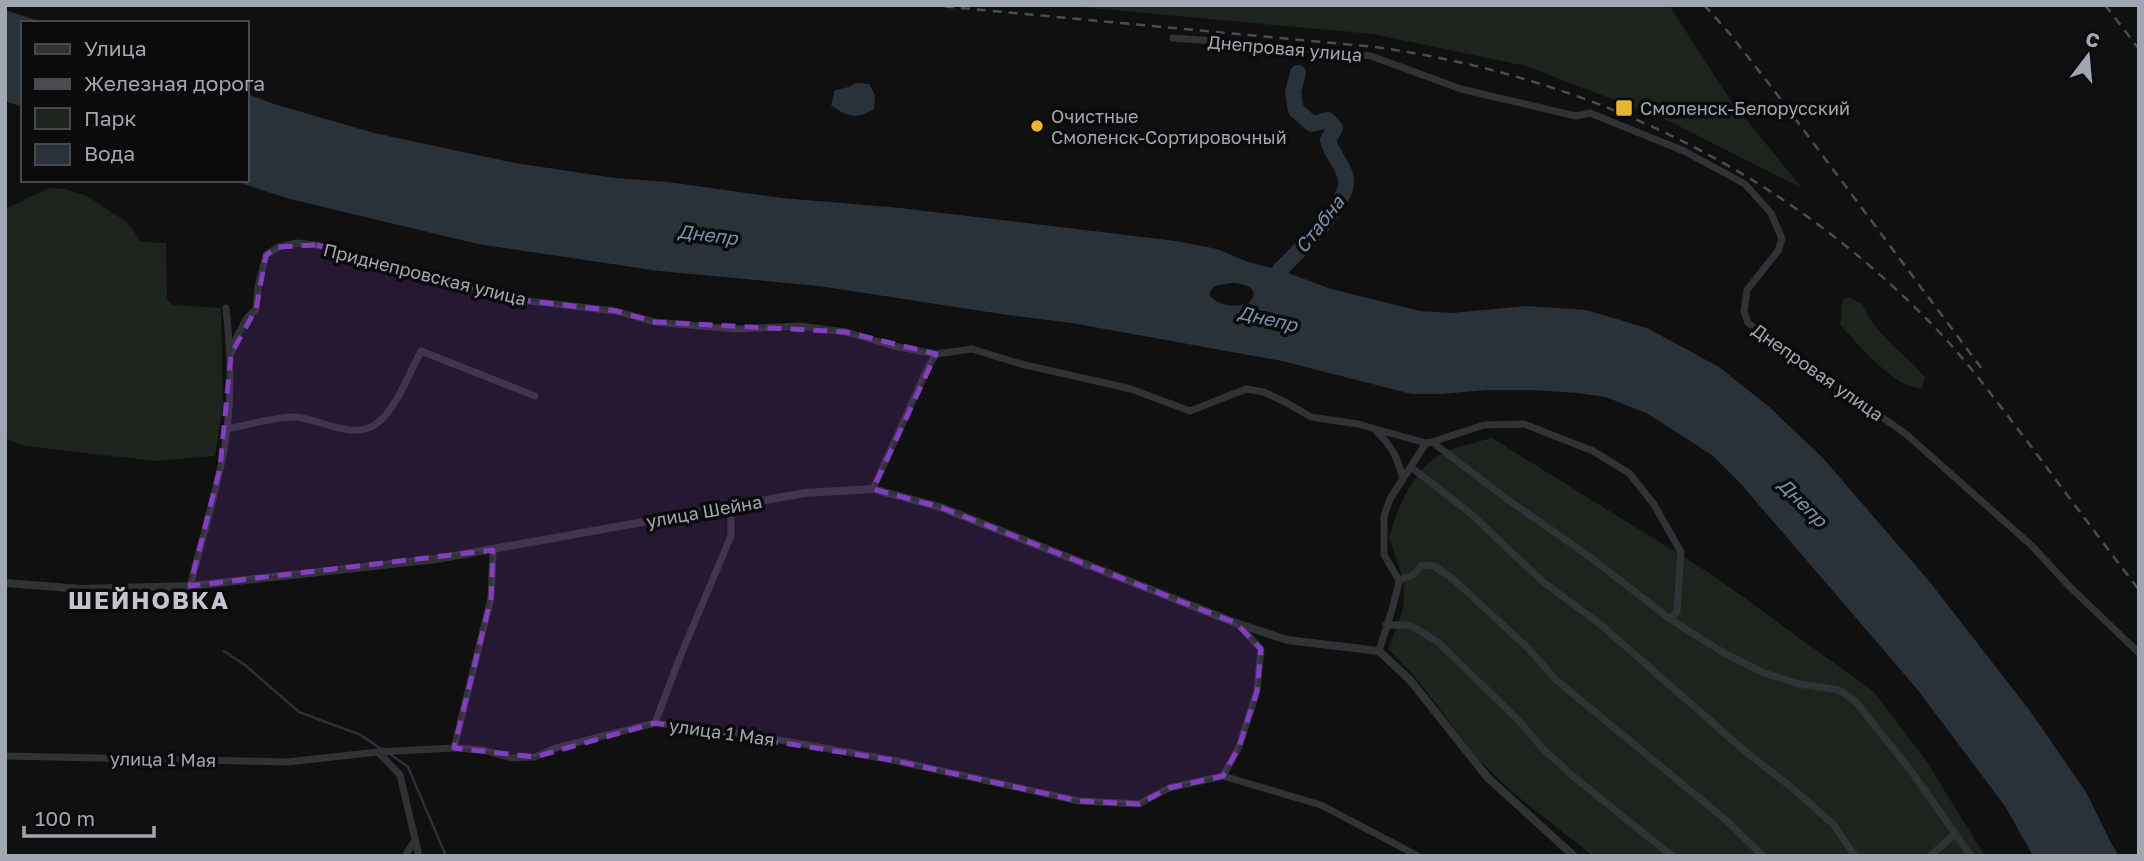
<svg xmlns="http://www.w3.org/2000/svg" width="2144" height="861" font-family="'Golos Text',sans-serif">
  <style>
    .green { fill: #1d241e }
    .water { fill: #2a3239; fill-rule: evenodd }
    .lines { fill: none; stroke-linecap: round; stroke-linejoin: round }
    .stream { stroke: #2a3239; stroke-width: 2.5 }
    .river { stroke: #2a3239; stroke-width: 16 }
    .minor { stroke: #313236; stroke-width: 7 }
    .tertiary { stroke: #313236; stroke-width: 8 }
    .rail { stroke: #4a4c51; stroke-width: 2.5; stroke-dasharray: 9 7; stroke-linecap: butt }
    .marked { fill: #813ebd; fill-opacity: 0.2; stroke: #813ebd; stroke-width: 5; stroke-dasharray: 14 9; stroke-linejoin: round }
    .poi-dot { fill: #e9b531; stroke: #0b0b0c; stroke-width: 2.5 }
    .labels { text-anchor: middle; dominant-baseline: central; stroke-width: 7; stroke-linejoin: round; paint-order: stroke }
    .street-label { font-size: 18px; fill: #a2a6b2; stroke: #0b0b0c }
    .poi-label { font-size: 18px; fill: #a2a6b2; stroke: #0b0b0c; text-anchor: start }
    .water-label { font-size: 19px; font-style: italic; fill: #7991ac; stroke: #0b0b0c }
    .district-label { font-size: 24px; font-weight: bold; letter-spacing: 2px; fill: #c2c5ce; stroke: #0b0b0c }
  </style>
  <rect width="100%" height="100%" fill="#101011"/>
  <path class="green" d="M1060,5H1669L1731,101L1802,188L1669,121L1526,66L1373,34Z
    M49,188L65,189L87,196L128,223L141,242L166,243L167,299L173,305L221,308L223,405L215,456L155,461L25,446L5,439V209Z
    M1848,297L1862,304C1874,333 1904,353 1925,377L1922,388C1896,390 1857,343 1840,325L1842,312L1841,305L1844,299Z
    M1492,438L1714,576L1874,692L1925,759L1985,856H1593L1511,791L1478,759L1416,678L1388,649C1394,632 1405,612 1404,594C1404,575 1395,556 1389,538C1398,506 1415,464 1449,450C1463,445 1478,442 1492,438Z"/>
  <path class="water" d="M5,10L45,23H23V107L5,101Z
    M856,83L869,84L875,95L874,109C856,120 848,117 831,105L835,90L849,87Z
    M247,94L274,104L374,133L515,163L615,178L668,182L782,198L900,208L1176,241L1217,249L1248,262L1280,270L1331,289L1420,311L1452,313L1527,306L1586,310L1647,328L1719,367L1768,406L1822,457L1929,581L2030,711L2086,792L2110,841L2119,856H2033L2005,806L1917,689L1741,484L1712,455L1659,421L1646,413L1606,397L1577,393L1534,390H1487L1441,394H1412L1282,361L1072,323L1001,314L819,286L659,271L478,244L290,199L231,180H247ZM1231,283C1244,283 1262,288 1249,303C1236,308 1217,307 1209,294L1214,286Z"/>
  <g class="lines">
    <path class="stream" d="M224,651L245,665L299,712L361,735L381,749
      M390,754L408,767L446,856"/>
    <path class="river" d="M1285,289L1280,270C1297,253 1350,202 1346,179C1344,165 1331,154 1328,140L1335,128L1328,120L1312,124L1296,110L1293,92L1298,73"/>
    <path class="minor" d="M1173,38L1253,44L1371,56L1461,89L1576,116L1590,113L1684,151L1745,184L1771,213L1782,239L1778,251L1747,290L1744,312L1748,323L1906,434L2031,545L2070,587L2139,653
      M231,354L237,336L247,318L256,309L258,287L266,255L278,247L296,243L317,245L393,267L529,301L616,311L655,322L735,329L799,326L846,332L894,346L936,354L972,349L1021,364L1131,389L1190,411L1246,389L1264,392L1287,403L1311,417L1358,424L1426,443
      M226,429C243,426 279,416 295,417C323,419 357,444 381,420C398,404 410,371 421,351L535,396
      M1377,432C1392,446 1398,459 1403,479
      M1411,467L1470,513L1542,581L1600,624L1746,752L1791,787L1833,824L1855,856
      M873,489L928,367L936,354
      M1399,580L1413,575L1422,565L1434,566L1453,579L1528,648L1555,679L1727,821L1763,856
      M190,586C200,548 211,509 220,470C232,418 232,361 226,308
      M1670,619L1724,653L1764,673L1799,684L1839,690L1855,701L1911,771L1971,856
      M1386,625H1410L1438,642L1518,720L1543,749L1574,777L1672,856
      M1379,651C1386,627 1395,605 1399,580L1384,555V516L1390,499L1426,443L1432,442L1484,425L1524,424L1593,451L1629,473L1653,503L1681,552L1677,612L1670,619L1590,557L1507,499L1432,442
      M655,723L680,657L731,536V506
      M454,748L491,598L493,550
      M378,752L400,775L419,856
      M5,756L288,762L378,752L454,748L483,750L511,758L535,757L556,748L655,723L751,735L892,760L1079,801L1139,804L1169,788L1223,776L1321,805L1418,856
      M1223,776L1239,747L1257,691L1261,649L1237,623
      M405,856L415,840
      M1930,856L1955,834"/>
    <path class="tertiary" d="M5,583L82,589L190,586L255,579L437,559L805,493L873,489L940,507L1236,623L1287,640L1379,651L1410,680L1488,778L1574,856"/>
    <path class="rail" d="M929,5L1375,47C1592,77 1790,173 1941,334C1972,367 1999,405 2027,441C2064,491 2101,540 2139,590
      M1704,5L1730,34L1773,89L1982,369
      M2105,5L2139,49"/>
  </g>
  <path class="marked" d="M317,245L529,301L616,311L655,322L846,332L936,354L873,489L940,507L1236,623L1261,649L1257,691L1239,747L1223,776L1169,788L1139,804L1079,801L892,760L655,723L535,757L454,748L491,598L493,550L190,586L220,468L231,354L256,309L266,255L278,247Z"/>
  <g class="poi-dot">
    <rect x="1615" y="99" width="18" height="18" rx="3.5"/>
    <circle cx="1037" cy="126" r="7"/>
  </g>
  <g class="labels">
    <g class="street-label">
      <text transform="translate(1285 48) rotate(5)">Днепровая улица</text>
      <text transform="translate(425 274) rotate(14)">Приднепровская улица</text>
      <text transform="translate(1818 372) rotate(35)">Днепровая улица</text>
      <text transform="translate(704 511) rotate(-10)">улица Шейна</text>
      <text transform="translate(722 732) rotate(8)">улица 1 Мая</text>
      <text transform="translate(163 759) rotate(1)">улица 1 Мая</text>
    </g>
    <g class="poi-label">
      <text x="1640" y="108">Смоленск-Белорусский</text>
      <text x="1051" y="116">Очистные<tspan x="1051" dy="21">Смоленск-Сортировочный</tspan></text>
    </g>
    <g class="water-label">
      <text transform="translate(1319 224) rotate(-52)">Стабна</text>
      <text transform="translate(708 234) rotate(7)">Днепр</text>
      <text transform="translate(1268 318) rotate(13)">Днепр</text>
      <text transform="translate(1803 502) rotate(45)">Днепр</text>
    </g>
    <g class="district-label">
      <text x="149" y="599">ШЕЙНОВКА</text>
    </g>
  </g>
  <rect width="2144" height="861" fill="none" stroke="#a2a6b2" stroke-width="14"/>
  <rect x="21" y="21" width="228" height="161" fill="#0b0b0c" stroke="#47494e" stroke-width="2"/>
  <rect x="35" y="44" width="35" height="10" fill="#313236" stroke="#47494e" stroke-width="2"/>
  <text x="84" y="56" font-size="21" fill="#a2a6b2">Улица</text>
  <rect x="35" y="79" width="35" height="10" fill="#4a4c51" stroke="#47494e" stroke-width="2"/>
  <text x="84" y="91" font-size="21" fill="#a2a6b2">Железная дорога</text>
  <rect x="35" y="108" width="35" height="21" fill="#1d241e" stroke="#47494e" stroke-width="2"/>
  <text x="84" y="126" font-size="21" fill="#a2a6b2">Парк</text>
  <rect x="35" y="144" width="35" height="21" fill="#2a3239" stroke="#47494e" stroke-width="2"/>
  <text x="84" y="161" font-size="21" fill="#a2a6b2">Вода</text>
  <g transform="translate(2088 56) rotate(16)" stroke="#0b0b0c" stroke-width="5" paint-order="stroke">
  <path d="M0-5L12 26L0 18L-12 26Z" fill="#a2a6b2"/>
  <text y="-10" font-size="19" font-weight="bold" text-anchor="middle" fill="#a2a6b2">С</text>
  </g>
  <path d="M24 826v10h130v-10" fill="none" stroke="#a2a6b2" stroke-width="3.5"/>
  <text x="35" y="826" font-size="21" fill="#a2a6b2" stroke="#0b0b0c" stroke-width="5" paint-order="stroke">100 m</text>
</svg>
